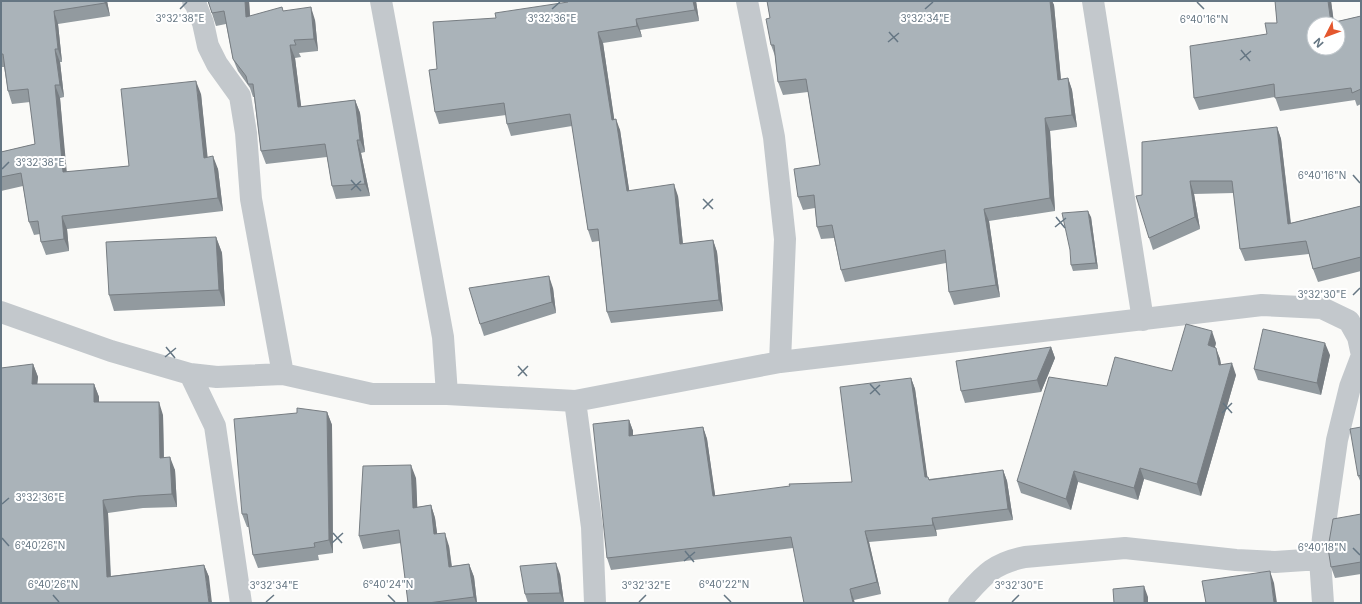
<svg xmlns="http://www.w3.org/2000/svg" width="1362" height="604" font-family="Inter,sans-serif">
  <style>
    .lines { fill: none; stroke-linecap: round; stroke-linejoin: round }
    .street { stroke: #c3c8cc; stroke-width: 22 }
    .wall { fill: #929a9f }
    .shaded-wall { fill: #777d82 }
    .building { fill: #aab3b9; stroke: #777d82; fill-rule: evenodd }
    .ticks { fill: none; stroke: #657683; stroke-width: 1.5 }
    .ticks-label { font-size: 10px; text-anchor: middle; fill: #657683; stroke: #fff; stroke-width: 4; stroke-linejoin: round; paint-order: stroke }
  </style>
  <rect width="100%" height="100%" fill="#fafaf8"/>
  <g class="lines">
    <path class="street" d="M193,1L196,5L203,23L208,46L217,64L240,96L246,133L251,199L283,374
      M381,1L443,337L447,394
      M747,1L774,137L785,239L780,362
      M1093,1L1143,320
      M1,312L111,351L190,374L217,377L283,374L372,394H447L575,401L780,362L1262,305L1322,308L1349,321L1358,337L1361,351
      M190,374L215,426L241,603
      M575,401L592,527L595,603
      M959,603C982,578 990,564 1025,557L1125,548L1236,560L1275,562L1320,559
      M1323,603L1320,559L1337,440L1350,387L1361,358"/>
  </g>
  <path class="wall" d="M1,1H107L110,16L58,24L62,62H60L64,97L60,98L66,172L129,166L201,94L207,157L218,169L223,211L67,229L69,251L46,255L41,242L40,234L34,235L29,222L23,186L1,191V152L35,144L30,102L12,104L8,91L4,67H1Z
    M208,1H249L250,16L283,11L315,20L318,51L299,53L301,57L295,58L301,107L355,100L360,113L365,152L361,153L370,196L336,199L332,186L327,157L266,164L261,151L254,97H253L250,88L238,71L233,59L226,24L216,26Z
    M696,1L699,21L640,30L642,37L603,43L614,119L620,130L629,190L678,196L683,244L713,240L717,252L723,311L611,323L607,312L599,241L592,242L588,230L572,126L511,136L507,124L506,115L439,124L435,112L437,69L496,18L568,2Z
    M767,1H1052L1054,5L1061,79L1068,78L1072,90L1077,127L1050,131L1055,211L989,221L1000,297L954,305L949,292L946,263L845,282L841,270L834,238L821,239L817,227L815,208L803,210L798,197L820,165L808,92L783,95L778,82L775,56L771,45L770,18Z
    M1275,1H1331L1334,22L1361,16V104L1357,106L1355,100L1280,111L1275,97L1199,110L1194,98L1267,34L1277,23Z
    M1277,127L1281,139L1291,223L1361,206V271L1318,282L1313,269L1309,254L1245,261L1240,249L1234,193L1194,194L1200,229L1153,250L1149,238L1142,195Z
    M1091,217L1098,269L1073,271L1071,265Z
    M216,237L222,253L225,306L114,311L109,295Z
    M553,288L556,313L484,336L480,324Z
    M1216,343L1215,347L1220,359L1221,365L1236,375L1201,496L1144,479L1138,500L1078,482L1071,510L1021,493L1017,481L1172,371Z
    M1051,347L1055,358L1041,392L965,403L961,391Z
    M1330,355L1321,395L1258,380L1254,369Z
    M33,364L38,377L37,384H94L99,397V402L163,415L164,458L175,470L177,507L143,508L108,513L111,576L204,565L209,577L1,603Z
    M911,378L915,389L927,477L929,479L1003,470L1007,481L1013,520L936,530L937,536L869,542L881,594L854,600L793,548L611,570L607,558L629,420L633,431V436L703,427L707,439L715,496L852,482Z
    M327,412L332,425L333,553L318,555L319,560L258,568L253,555L249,527H247L242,514Z
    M1361,427V483L1358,476Z
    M416,478L417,507L431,505L435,518L437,534L449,546L452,566L469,564L474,577L477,603H408L401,543L363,549L359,536Z
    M1361,514V574L1335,578L1331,567Z
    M560,574L564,603H528L525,594Z"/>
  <path class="shaded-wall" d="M105,1H107L110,16L105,3Z
    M245,1H249L251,30L246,17Z
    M693,1H696L699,21L695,10Z
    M1050,1H1052L1054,5L1062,92L1058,80Z
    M1328,1H1331L1334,24H1332Z
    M311,7L315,20L318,51L314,39Z
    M54,11L58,24L62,62L58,49Z
    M636,19L640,30L642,37L637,26Z
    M598,32L603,43L616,131L612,120Z
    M290,45L295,58L303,120L298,107Z
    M55,49L60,62L64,97L60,85Z
    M1068,78L1072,90L1077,127L1072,115Z
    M196,81L201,94L209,170L204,158Z
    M55,85L60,98L68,185L63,172Z
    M355,100L360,113L365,152L360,140Z
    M1045,118L1050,131L1055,211L1050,198Z
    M616,119L620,130L631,202L627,191Z
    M1277,127L1281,139L1292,236L1288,224Z
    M357,140L361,153L370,196L365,184Z
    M213,156L218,169L223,211L218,198Z
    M1190,181L1194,194L1200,229L1195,217Z
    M674,184L678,196L684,255L680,244Z
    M984,209L989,221L1000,297L996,285Z
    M1088,211L1091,217L1098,269L1096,263Z
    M62,216L67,229L69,251L64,239Z
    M216,237L222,253L225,306L219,290Z
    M713,240L717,252L723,311L719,300Z
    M549,276L553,288L556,313L552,302Z
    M1212,331L1216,343L1212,357L1208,345Z
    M1325,343L1330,355L1321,395L1317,383Z
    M1051,347L1055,358L1041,392L1037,380Z
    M1216,348L1220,359L1223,376L1219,365Z
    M1232,363L1236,375L1201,496L1197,484Z
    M33,364L38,377L36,397L32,384Z
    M911,378L915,389L929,488L925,477Z
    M94,384L99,397V415L94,402Z
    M159,402L163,415L164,471L160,458Z
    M327,412L332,425L333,553L329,540Z
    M629,420L633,431V448L629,436Z
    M703,427L707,439L717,508L713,496Z
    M170,457L175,470L177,507L172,494Z
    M411,465L416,478L418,521L413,508Z
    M1140,468L1144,479L1138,500L1134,488Z
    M1003,470L1007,481L1013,520L1008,509Z
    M1074,471L1078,482L1071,510L1066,499Z
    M103,500L108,513L111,590L107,577Z
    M431,505L435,518L439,547L434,534Z
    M932,518L936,530L937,536L933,525Z
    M865,531L869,542L881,594L877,582Z
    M445,533L449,546L453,579L449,567Z
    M556,563L560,574L564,603L560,593Z
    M469,564L474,577L477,603H476L474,597Z
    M204,565L209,577L212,603H209Z
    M1270,571L1274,583L1277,603H1274Z
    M1144,586L1148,597V603H1144Z
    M850,589L854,600L855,603H853Z"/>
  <path class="building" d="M1,1H105V3L54,11L58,49H55L60,85H55L63,172L129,166L121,89L196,81L204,158L213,156L218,198L62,216L64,239L41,242L38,221L29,222L21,173L1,177V152L35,144L28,89L8,91L3,54H1Z
    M208,1H245L246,17L282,7L283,11L311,7L314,39L294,40L296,45H290L298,107L355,100L360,140H357L365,184L332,186L325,144L261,151L253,84H248L246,76L233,59L224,11L212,13Z
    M567,1H693L695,10L636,19L637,26L598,32L612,120L616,119L627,191L674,184L680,244L713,240L719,300L607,312L598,229L588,230L570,114L507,124L504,103L435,112L429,70L437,69L433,22L496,18L495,13L568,2Z
    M767,1H1050L1058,80L1068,78L1072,115L1045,118L1050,198L984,209L996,285L949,292L945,250L841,270L832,225L817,227L814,195L798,197L794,169L820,165L806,79L778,82L774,45H771L766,19L770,18Z
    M1275,1H1328L1331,23L1361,16V89L1352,93L1351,88L1275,98L1274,84L1194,98L1190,46L1267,34L1265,23H1277ZM1314,24H1338V48H1314Z
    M1277,127L1288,224L1361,206V257L1313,269L1306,241L1240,249L1232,181H1190L1195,217L1149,238L1136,196L1142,195V142Z
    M1088,211L1096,263L1071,265L1070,250L1062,213Z
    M216,237L219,290L109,295L106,242Z
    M549,276L552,302L480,324L469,288Z
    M1186,324L1212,331L1208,345L1216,348L1219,365L1232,363L1197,484L1140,468L1134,488L1074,471L1066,499L1017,481L1049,377L1107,386L1115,357L1172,371Z
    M1263,329L1325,343L1317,383L1254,369Z
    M1051,347L1037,380L961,391L956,361Z
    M33,364L32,384H94V402H159L160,458L170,457L172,494L138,496L103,500L107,577L204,565L209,603H1V368Z
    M911,378L925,477H928L929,480L1003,470L1008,509L932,518L933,525L865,531L877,582L850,589L853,603H804L791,537L607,558L593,424L629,420V436L703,427L713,496L790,486L789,484L852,482L840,387Z
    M297,408L327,412L329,540L314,543L315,547L253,555L247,514H242L234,419L297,413Z
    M1361,427V475L1358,476L1350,429Z
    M411,465L413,508L431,505L434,534L445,533L449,567L469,564L474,597L428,603H408L399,530L359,536L363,466Z
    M1361,514V562L1331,567L1328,548L1333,519Z
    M556,563L560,593L525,594L520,566Z
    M1270,571L1274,603H1206L1202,581Z
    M1144,586V603H1114L1113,589Z"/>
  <path class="ticks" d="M1197,2L1204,9M180,9L187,2M552,9L560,2M925,9L933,2M889,32L898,42M888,42L899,33M1241,50L1250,61M1240,60L1251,51M2,169L9,162M1353,175L1360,183M351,180L361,191M351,190L361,181M703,199L713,209M703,209L713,199M1056,217L1065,228M1055,227L1066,218M1353,295L1360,288M166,347L175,358M165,357L176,348M518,366L527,376M518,376L528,366M870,384L880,395M870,394L880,385M1223,403L1232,413M1222,413L1232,403M2,504L9,498M333,533L342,543M2,538L9,546M332,543L343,533M1353,548L1360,555M685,551L694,562M684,561L695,552M53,595L59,602M388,595L395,602M724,595L731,602M266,602L274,595M639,602L646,595M1012,602L1019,595"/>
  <g class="ticks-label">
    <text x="180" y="22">3°32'38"E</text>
    <text x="552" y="22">3°32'36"E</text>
    <text x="925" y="22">3°32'34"E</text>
    <text x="1204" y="23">6°40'16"N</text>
    <text x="40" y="166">3°32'38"E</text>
    <text x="1322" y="179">6°40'16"N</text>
    <text x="1322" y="298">3°32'30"E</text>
    <text x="40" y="501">3°32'36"E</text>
    <text x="40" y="549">6°40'26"N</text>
    <text x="1322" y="551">6°40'18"N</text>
    <text x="53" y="588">6°40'26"N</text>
    <text x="388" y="588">6°40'24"N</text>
    <text x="724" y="588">6°40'22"N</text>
    <text x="274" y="589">3°32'34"E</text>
    <text x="646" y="589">3°32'32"E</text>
    <text x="1019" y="589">3°32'30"E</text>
  </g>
  <rect width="1362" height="604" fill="none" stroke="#657683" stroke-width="4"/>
  <g transform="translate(1326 36) rotate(228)"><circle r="19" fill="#ffffff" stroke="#c1c8cd"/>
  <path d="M0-3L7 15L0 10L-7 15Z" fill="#e4572e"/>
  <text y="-6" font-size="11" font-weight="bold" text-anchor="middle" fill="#657683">N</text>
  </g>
</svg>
